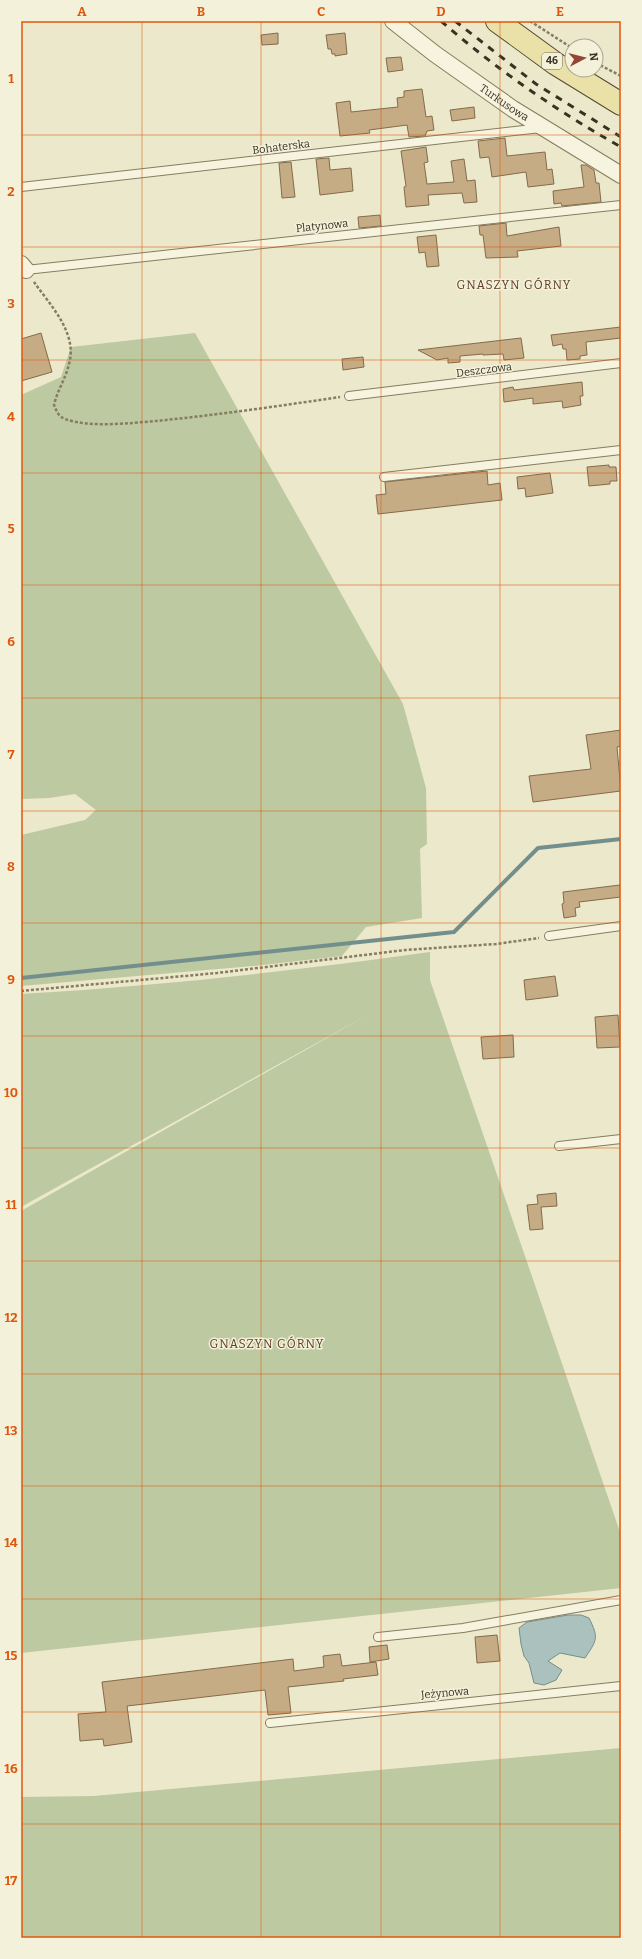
<svg xmlns="http://www.w3.org/2000/svg" width="642" height="1959" font-family="Bitter,serif">
  <style>
    .green { fill: #bdc9a0 }
    .water { fill: #abc1be; stroke: #728f8d }
    .lines { fill: none; stroke-linecap: round; stroke-linejoin: round }
    .stream { stroke: #728f8d; stroke-width: 4 }
    .building { fill: #c6ac85; stroke: #846b49 }
    .lane-casing { stroke: #877c61; stroke-width: 10 }
    .street-casing { stroke: #877c61; stroke-width: 18 }
    .primary-casing { stroke: #564a34; stroke-width: 24 }
    .path { stroke: #877c61; stroke-width: 2.5; stroke-dasharray: 3 2; stroke-linecap: butt }
    .lane { stroke: #f6f4de; stroke-width: 8 }
    .street { stroke: #f6f4de; stroke-width: 16 }
    .primary { stroke: #eae1a8; stroke-width: 22 }
    .rail { stroke: #393223; stroke-width: 3; stroke-dasharray: 7 7; stroke-linecap: butt }
    .grid { fill: none; stroke: #df570d; stroke-width: 1; stroke-opacity: 0.55 }
    .labels { text-anchor: middle; dominant-baseline: central; stroke-width: 3; stroke-linejoin: round; paint-order: stroke }
    .shield { fill: #f3f1da; stroke: #716b5a; stroke-width: 1 }
    .shield-label { font-size: 10px; font-weight: bold; fill: #393223 }
    .street-label { font-size: 11px; fill: #393223; stroke: #f3f1da }
    .neighbourhood-label { font-size: 12px; letter-spacing: 1px; fill: #623d26; stroke: #f3f1da }
    .neatline { fill: none; stroke: #df570d; stroke-width: 1.5 }
    .grid-label { font-size: 13px; text-anchor: middle; font-weight: bold; fill: #df570d }
  </style>
  <rect width="100%" height="100%" fill="#ebe8cb"/>
  <path class="green" d="M195,333L403,704L426,788L427,844L420,849L422,918L366,927L342,956L253,966L21,986V835L85,820L96,810L75,794L49,798L21,799V395L61,377L71,347Z
    M430,952V980L621,1535V1588L21,1653V1211L371,1013L21,1207V994C158,986 294,971 430,952Z
    M621,1748V1938H21V1797L94,1796Z"/>
  <path class="water" d="M568,1615H581L589,1618C599,1638 597,1640 585,1658L560,1653L548,1661L562,1670L556,1680L544,1685L534,1683L529,1663L524,1656L521,1644L519,1628L527,1622Z"/>
  <g class="lines">
    <path class="stream" d="M21,978L454,932L538,848L621,839"/>
  </g>
  <path class="building" d="M278,33V44L262,45L261,35Z
    M345,33L347,54L335,56V54H332L331,49H328L326,35Z
    M401,57L403,70L388,72L386,58Z
    M422,89L426,117L432,116L434,130L427,131L425,136L409,137L407,125L369,130L370,133L340,136L336,103L350,101L351,112L398,107L397,98L404,97V91Z
    M474,107L475,118L452,121L450,110Z
    M505,138L507,156L545,152L547,170L552,169L554,184L528,187L526,172L492,177L489,157L480,158L478,141Z
    M426,147L428,162L424,163L427,184L454,182L451,161L464,159L467,181L475,180L477,202L464,203L462,193L428,195L429,205L406,207L404,187L406,186L401,151Z
    M329,158L330,170L351,168L353,191L320,195L316,159Z
    M291,162L295,197L282,198L279,163Z
    M581,165H586L594,170L596,183H599L601,202L562,206L561,203L554,204L553,191L584,187Z
    M380,215L381,226L359,228L358,217Z
    M506,223L507,236L559,227L561,246L517,251L518,257L486,258L483,235H480L479,226Z
    M436,235L439,266L427,267L425,252L419,253L417,237Z
    M621,327V338L586,342L587,355L580,356V359L567,360L566,349H563L562,344L553,346L551,335Z
    M41,333L52,372L21,381V339Z
    M521,338L524,358L504,360L503,354L483,355V354L460,356V362L448,363V358L437,360L418,350Z
    M363,357L364,367L343,370L342,359Z
    M582,382L583,396H580L581,405L563,408L562,401L533,404V398L504,402L503,389L513,387L514,390Z
    M609,465V467H616L617,481H610V484L589,486L587,467Z
    M487,471L488,485L500,483L502,500L378,514L376,495L386,494L385,482Z
    M550,473L553,493L526,497L525,488L518,489L517,477Z
    M621,730V746L617,747L621,791L533,802L529,776L591,769L586,735Z
    M620,885L621,897L579,902L580,907L575,908L576,916L564,918L562,904L564,903L563,892Z
    M555,976L558,996L526,1000L524,980Z
    M618,1015L620,1047L597,1048L595,1017Z
    M513,1035L514,1057L483,1059L481,1037Z
    M556,1193L557,1206L541,1207L543,1229L530,1230L527,1205L538,1204L537,1195Z
    M497,1635L500,1661L477,1663L475,1637Z
    M387,1645L389,1659L370,1662L369,1647Z
    M340,1654L342,1666L376,1662L378,1675L343,1679L344,1681L288,1687L291,1713L268,1715L265,1690L127,1706L132,1742L104,1746L103,1739L80,1741L78,1714L106,1712L102,1682L293,1659L294,1671L324,1667L323,1656Z"/>
  <g class="lines">
    <g class="lane-casing">
      <path id="lane" d="M21,187L541,128
        M26,270L621,205
        M349,396L621,363
        M384,477L621,450
        M549,936L621,926
        M559,1146L621,1139
        M378,1637L463,1628L621,1600
        M270,1723L621,1686"/>
    </g>
    <g class="street-casing">
      <g id="street">
        <path id="s1" d="M393,21L435,54L513,109L621,175"/>
        <path d="M21,264L26,270"/>
      </g>
    </g>
    <g class="primary-casing">
      <path id="primary" d="M497,21L556,64L621,104"/>
    </g>
    <path class="path" d="M530,21L572,48
      M596,63L621,76
      M34,282C50,305 78,333 69,364C66,378 57,391 54,405C57,412 58,416 65,419C90,428 130,423 156,421C217,415 279,406 340,397
      M21,991L217,973L405,950L496,944L539,938"/>
    <use href="#lane" class="lane"/>
    <use href="#street" class="street"/>
    <use href="#primary" class="primary"/>
    <path class="rail" d="M441,21C496,69 557,111 621,147
      M455,21L536,84L621,137"/>
  </g>
  <path class="grid" d="M142,21V1938M261,21V1938M381,21V1938M500,21V1938M21,135H621M21,247H621M21,360H621M21,473H621M21,585H621M21,698H621M21,811H621M21,923H621M21,1036H621M21,1148H621M21,1261H621M21,1374H621M21,1486H621M21,1599H621M21,1712H621M21,1824H621"/>
  <g class="labels">
    <rect class="shield" x="542" y="53" width="20" height="16" rx="3"/>
    <g class="shield-label">
      <text x="552" y="61">46</text>
    </g>
    <g class="street-label">
      <text stroke="none"><textPath href="#s1" startOffset="138">Turkusowa</textPath></text>
      <text transform="translate(281 147) rotate(-7)">Bohaterska</text>
      <text transform="translate(322 226) rotate(-6)">Platynowa</text>
      <text transform="translate(484 370) rotate(-7)">Deszczowa</text>
      <text transform="translate(445 1693) rotate(-5)">Jeżynowa</text>
    </g>
    <g class="neighbourhood-label">
      <text x="514" y="285">GNASZYN GÓRNY</text>
      <text x="267" y="1344">GNASZYN GÓRNY</text>
    </g>
  </g>
  <rect width="642" height="1959" fill="none" stroke="#f3f1da" stroke-width="44"/>
  <g transform="translate(584 58) rotate(83)"><circle r="19" fill="#f3f1da" stroke="#a9a591"/>
  <path d="M0-3L7 15L0 10L-7 15Z" fill="#914636"/>
  <text y="-6" font-size="11" font-weight="bold" text-anchor="middle" fill="#393223">N</text>
  </g>
  <rect x="22" y="22" width="598" height="1915" class="neatline"/>
  <g class="grid-label">
    <text x="82" y="16">A</text>
    <text x="201" y="16">B</text>
    <text x="321" y="16">C</text>
    <text x="441" y="16">D</text>
    <text x="560" y="16">E</text>
    <text x="11" y="83">1</text>
    <text x="11" y="196">2</text>
    <text x="11" y="308">3</text>
    <text x="11" y="421">4</text>
    <text x="11" y="533">5</text>
    <text x="11" y="646">6</text>
    <text x="11" y="759">7</text>
    <text x="11" y="871">8</text>
    <text x="11" y="984">9</text>
    <text x="11" y="1097">10</text>
    <text x="11" y="1209">11</text>
    <text x="11" y="1322">12</text>
    <text x="11" y="1435">13</text>
    <text x="11" y="1547">14</text>
    <text x="11" y="1660">15</text>
    <text x="11" y="1773">16</text>
    <text x="11" y="1885">17</text>
  </g>
</svg>
